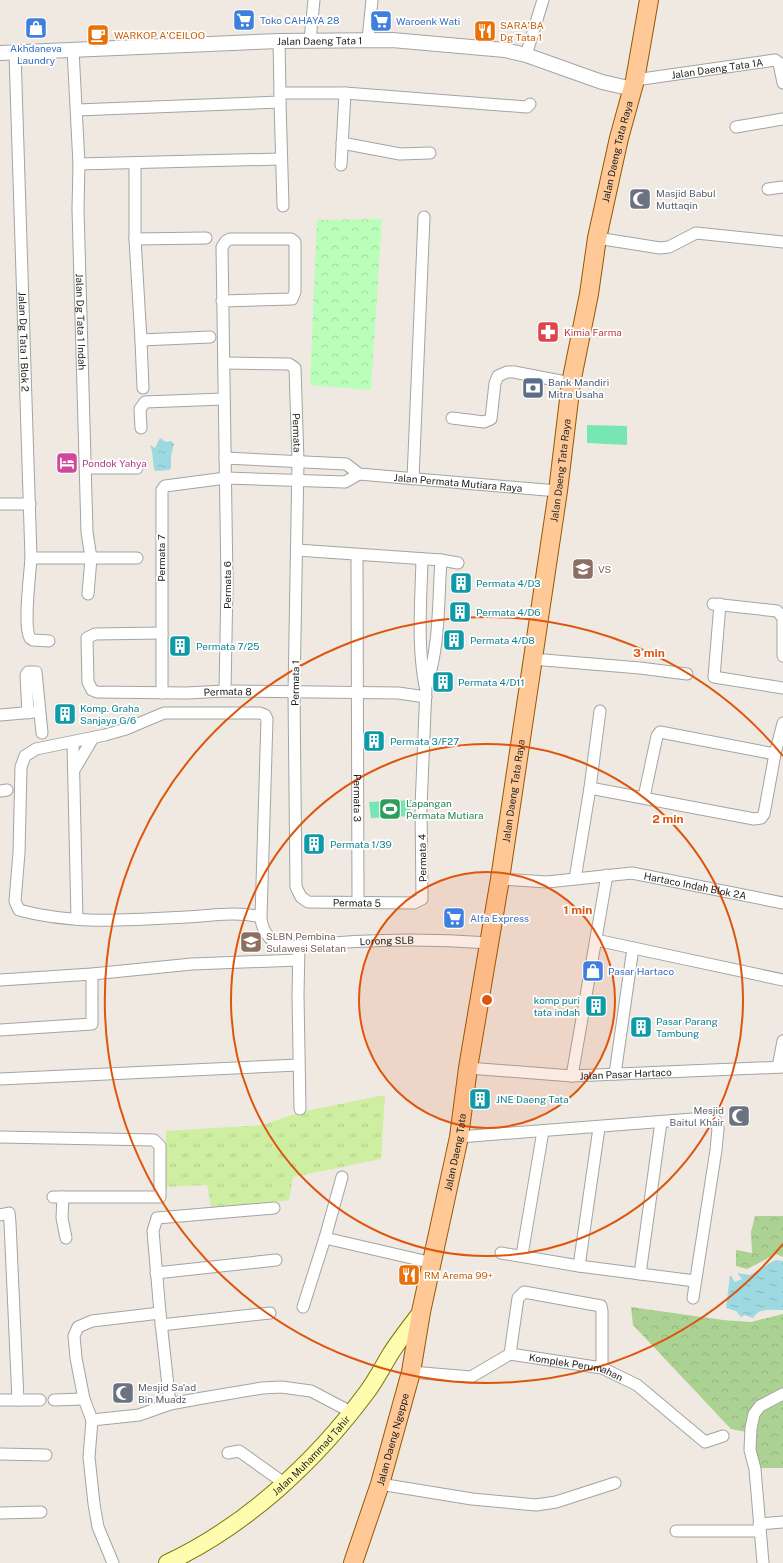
<svg xmlns="http://www.w3.org/2000/svg" width="783" height="1563" font-family="'Public Sans',sans-serif">
  <style>
    .grass { fill: url(#grass-tufts) }
    .forest { fill: url(#forest-crowns) }
    .park { fill: url(#park-crowns) }
    .pitch { fill: #78e6b2 }
    .water { fill: url(#water-ripples) }
    .lines { fill: none; stroke-linecap: round; stroke-linejoin: round }
    .minor-casing { stroke: #a4a4a4; stroke-width: 13 }
    .tertiary-casing { stroke: #a4a4a4; stroke-width: 16 }
    .secondary-casing { stroke: #757800; stroke-width: 18 }
    .primary-casing { stroke: #965800; stroke-width: 20 }
    .minor { stroke: #fff; stroke-width: 11 }
    .tertiary { stroke: #fff; stroke-width: 14 }
    .secondary { stroke: #fffcb0; stroke-width: 16 }
    .primary { stroke: #ffc997; stroke-width: 18 }
    .ring { fill: none; stroke: #de560d; stroke-width: 2 }
    .labels { text-anchor: middle; dominant-baseline: central; stroke-width: 3.5; stroke-linejoin: round; paint-order: stroke }
    .shop-label { font-size: 10px; fill: #366cbe; stroke: #fff; text-anchor: start }
    .food-label { font-size: 10px; fill: #c56008; stroke: #fff; text-anchor: start }
    .street-label { font-size: 10px; fill: #1d1d1d; stroke: #fff }
    .worship-label { font-size: 10px; fill: #5b616d; stroke: #fff; text-anchor: start }
    .health-label { font-size: 10px; fill: #be3a42; stroke: #fff; text-anchor: start }
    .service-label { font-size: 10px; fill: #4e5e75; stroke: #fff; text-anchor: start }
    .hotel-label { font-size: 10px; fill: #b23c85; stroke: #fff; text-anchor: start }
    .education-label { font-size: 10px; fill: #785e54; stroke: #fff; text-anchor: start }
    .culture-label { font-size: 10px; fill: #0d838f; stroke: #fff; text-anchor: start }
    .leisure-label { font-size: 10px; fill: #27864d; stroke: #fff; text-anchor: start }
    .centre { fill: #de560d; stroke: #fff; stroke-width: 2 }
    .ring-label { font-size: 12px; text-anchor: middle; font-weight: bold; fill: #de560d; stroke: #fff; stroke-width: 3.5; stroke-linejoin: round; paint-order: stroke }
  </style>
  <defs>
    <pattern id="grass-tufts" width="24" height="20" patternUnits="userSpaceOnUse"><rect width="24" height="20" fill="#ceefa2"/><path d="M3 7l-1-3M5 7V3M7 7l1-3M15 17l-1-3M17 17v-4M19 17l1-3" fill="none" stroke="#b0cc8b"/></pattern>
    <pattern id="forest-crowns" width="20" height="18" patternUnits="userSpaceOnUse"><rect width="20" height="18" fill="#abd292"/><path d="M2 6a3 3 0 1 1 6 0M12 15a3 3 0 1 1 6 0" fill="none" stroke="#93b47d"/></pattern>
    <pattern id="park-crowns" width="20" height="18" patternUnits="userSpaceOnUse"><rect width="20" height="18" fill="#bafeb9"/><path d="M2 6a3 3 0 1 1 6 0M12 15a3 3 0 1 1 6 0" fill="none" stroke="#9fd99f"/></pattern>
    <pattern id="water-ripples" width="26" height="14" patternUnits="userSpaceOnUse"><rect width="26" height="14" fill="#9ed8e1"/><path d="M2 4q2-2 4 0t4 0M15 11q2-2 4 0t4 0" fill="none" stroke="#88b9c1"/></pattern>
  </defs>
  <rect width="100%" height="100%" fill="#efe9e1"/>
  <path class="grass" d="M385,1095L381,1159L293,1177L289,1200L212,1211L207,1185L166,1187V1131L262,1125L301,1112Z"/>
  <path class="forest" d="M755,1216H783V1257L776,1254L747,1269L736,1266V1250L752,1253L751,1232Z
    M631,1307L723,1320L751,1322L783,1314V1468H757L746,1432L731,1429L633,1325Z"/>
  <path class="park" d="M382,219L371,390L310,385L317,220Z"/>
  <path class="pitch" d="M587,425L627,426V445L587,443Z
    M412,800L409,816L371,818L369,802Z"/>
  <path class="water" d="M160,438L166,442L171,441L174,444L171,456V468L169,470L155,471C152,462 154,454 150,445L155,448Z
    M775,1260L783,1261V1310C772,1310 759,1307 753,1318L745,1315L741,1317L736,1311L726,1308L730,1275L735,1282L742,1279L737,1273L750,1275Z"/>
  <g class="lines">
    <g class="minor-casing">
      <g id="minor">
        <path d="M368,39L372,0"/>
        <path d="M310,40L314,0"/>
        <path d="M279,41L280,93"/>
        <path id="s1" d="M73,50L79,164L78,209L87,532L91,558L88,594"/>
        <path id="s2" d="M15,53L31,558C30,575 23,626 30,638L33,640L49,641"/>
        <path d="M526,55L543,0"/>
        <path id="s3" d="M635,80L775,60L779,63L783,83"/>
        <path d="M280,102L283,206"/>
        <path d="M77,110L280,102V93H345L527,107L530,104"/>
        <path d="M736,127L783,119"/>
        <path d="M342,143L400,154L430,153"/>
        <path d="M135,163V239L141,340L210,337"/>
        <path d="M79,164L281,159"/>
        <path d="M341,165L345,93"/>
        <path d="M768,189L783,187"/>
        <path d="M597,238L660,248L669,247L696,233L783,242"/>
        <path d="M135,239L206,238"/>
        <path d="M222,301L292,299L295,292V242L291,239H230L226,241L222,247L227,583L225,691"/>
        <path d="M141,340L143,388"/>
        <path id="s4" d="M224,363L289,364L295,368L298,461L294,693L296,887L301,897L308,902L414,903L422,899L421,807L426,687C440,647 438,602 441,560"/>
        <path d="M452,418L484,422L491,419L495,383L498,376L507,372H514L571,383"/>
        <path d="M141,428L140,409L145,402L223,399"/>
        <path id="s5" d="M225,458L346,464L359,474L558,491"/>
        <path d="M87,468H137"/>
        <path d="M413,479L424,217"/>
        <path d="M0,504H30"/>
        <path d="M297,550L441,560L458,563"/>
        <path id="s6" d="M357,555L358,902"/>
        <path d="M31,558H137"/>
        <path d="M422,559C421,601 417,645 425,686"/>
        <path d="M713,604L777,611L783,618V656"/>
        <path d="M720,604L714,677L783,688"/>
        <path id="s7" d="M162,633L95,634L87,638L88,682L92,690L97,692L186,693L225,691L398,693L426,697"/>
        <path d="M532,659L640,668L687,674"/>
        <path d="M162,693V490L165,486L226,478L345,482L359,474"/>
        <path d="M28,713L26,675L28,672H36L42,733"/>
        <path d="M0,715L35,712"/>
        <path d="M73,743L77,919"/>
        <path d="M74,770L93,738"/>
        <path d="M590,788L754,819L761,818L764,814L775,754L783,723"/>
        <path d="M0,791L7,790"/>
        <path d="M644,797L657,736L660,732L775,754"/>
        <path id="s8" d="M500,879L547,882L632,873L783,903"/>
        <path d="M575,879L590,788L600,711"/>
        <path d="M261,917C236,911 212,916 186,917C131,920 73,925 19,910L15,901L19,853L21,767L25,756L36,749L105,735L126,729L164,713H260L265,715L267,719L261,917C261,928 269,941 280,945C286,947 293,946 299,946"/>
        <path d="M596,940L783,980"/>
        <path d="M0,980L92,974L192,964L298,960"/>
        <path d="M0,1030L92,1024V974"/>
        <path d="M778,1067L783,1041"/>
        <path id="s9" d="M468,1068L572,1076L783,1067"/>
        <path d="M615,1074L633,948"/>
        <path d="M572,1076L607,875"/>
        <path d="M0,1079L298,1065"/>
        <path id="s10" d="M300,1109L298,995L299,946C363,939 425,938 489,943"/>
        <path d="M0,1137L154,1140L160,1146V1197H53"/>
        <path d="M459,1137L693,1119L715,1120L718,1129L716,1150L693,1298"/>
        <path d="M63,1197L62,1218L66,1238"/>
        <path d="M0,1215L9,1213L10,1223L18,1400"/>
        <path d="M325,1238L342,1177"/>
        <path d="M501,1253L579,1266L695,1281"/>
        <path d="M522,1255L543,1131"/>
        <path d="M579,1266L599,1128"/>
        <path d="M156,1273L276,1260"/>
        <path d="M640,1274L661,1122"/>
        <path d="M303,1307L325,1238L433,1263"/>
        <path d="M160,1313L153,1231L157,1218L274,1208"/>
        <path d="M161,1325L270,1313"/>
        <path d="M510,1354L518,1298L524,1292L601,1306L602,1311V1368"/>
        <path id="s11" d="M411,1372L471,1377L510,1354L602,1368L637,1385L705,1442L723,1436"/>
        <path d="M0,1400H40"/>
        <path d="M54,1400L84,1399"/>
        <path d="M92,1420L139,1415L170,1404L197,1399L262,1388L281,1387L311,1391L351,1412"/>
        <path d="M228,1453L239,1451L284,1483"/>
        <path d="M0,1454L46,1455"/>
        <path d="M380,1484L472,1499L536,1505L556,1502L615,1483"/>
        <path d="M0,1513L41,1512"/>
        <path d="M759,1524L783,1522"/>
        <path d="M676,1531H760"/>
        <path d="M113,1563L98,1527L94,1504L89,1457L92,1420L84,1399L76,1358L74,1336L78,1327L92,1321L160,1313L170,1404"/>
        <path d="M763,1563L755,1469L750,1450L751,1428L754,1414L760,1406L783,1394"/>
      </g>
    </g>
    <g class="tertiary-casing">
      <g id="tertiary">
        <path id="s12" d="M0,53L279,41L392,40L505,50L526,55L602,82L633,89"/>
      </g>
    </g>
    <g class="secondary-casing">
      <g id="secondary">
        <path id="s13" d="M167,1563C246,1526 315,1462 367,1392C376,1380 383,1366 391,1353C400,1339 411,1325 421,1312"/>
      </g>
    </g>
    <g class="primary-casing">
      <g id="primary">
        <path id="s14" d="M353,1563L380,1484L411,1372L421,1312L459,1137L468,1068L500,879L558,491L571,383L589,294L597,238L619,138L635,80L649,0"/>
      </g>
    </g>
    <use href="#minor" class="minor"/>
    <use href="#tertiary" class="tertiary"/>
    <use href="#secondary" class="secondary"/>
    <use href="#primary" class="primary"/>
  </g>
  <circle cx="487" cy="1000" r="128" fill="#de560d" fill-opacity=".12"/>
  <g class="ring">
    <circle cx="487" cy="1000" r="128"/>
    <circle cx="487" cy="1000" r="256"/>
    <path d="M783 1244A383 383 0 1 1 783 756"/>
  </g>
  <defs>
    <g id="supermarket-square" transform="scale(1.15)"><rect x="-9" y="-9" width="18" height="18" rx="4" fill="#3f7fe0" stroke="#fff"/><path d="M-6-5.5h2.5l.6 2H6L4.5 2H-2.5L-4.4-4H-6ZM-1.5 3.2a1.3 1.3 0 1 0 .1 0ZM3 3.2a1.3 1.3 0 1 0 .1 0Z" fill="#fff"/></g>
    <g id="shop-square" transform="scale(1.15)"><rect x="-9" y="-9" width="18" height="18" rx="4" fill="#3f7fe0" stroke="#fff"/><path d="M-5-2.5h2.3a2.7 3.5 0 0 1 5.4 0H5L5.5 6h-11ZM-1.5-2.5h3a1.5 2.3 0 0 0-3 0Z" fill="#fff"/></g>
    <g id="restaurant-square" transform="scale(1.15)"><rect x="-9" y="-9" width="18" height="18" rx="4" fill="#e8710a" stroke="#fff"/><path d="M-5-6h1v4h1v-4h1v4h1v-4h1v5L-1.5 .5V6h-2V.5L-5-1ZM5-6V6H3V1.5H1.5Q1.5-4 5-6Z" fill="#fff"/></g>
    <g id="cafe-square" transform="scale(1.15)"><rect x="-9" y="-9" width="18" height="18" rx="4" fill="#e8710a" stroke="#fff"/><path d="M-5.5-4.5H6V0H3Q3 3.5 0 3.5H-2.5Q-5.5 3.5-5.5 0ZM3-3.2v2h1.7v-2ZM-6 4.5H4V6H-6Z" fill="#fff"/></g>
    <g id="mosque-square" transform="scale(1.15)"><rect x="-9" y="-9" width="18" height="18" rx="4" fill="#6b7280" stroke="#fff"/><path d="M3.5-4.9A6 6 0 1 0 3.5 4.9A5 5 0 1 1 3.5-4.9Z" fill="#fff"/></g>
    <g id="pharmacy-square" transform="scale(1.15)"><rect x="-9" y="-9" width="18" height="18" rx="4" fill="#e0444e" stroke="#fff"/><path d="M-2-6h4v4h4v4h-4v4h-4v-4h-4v-4h4Z" fill="#fff"/></g>
    <g id="bank-square" transform="scale(1.15)"><rect x="-9" y="-9" width="18" height="18" rx="4" fill="#5c6f8a" stroke="#fff"/><path d="M-6-4H6V4H-6ZM0-2.3a2.3 2.3 0 1 0 0 4.6a2.3 2.3 0 1 0 0-4.6Z" fill="#fff"/></g>
    <g id="hotel-square" transform="scale(1.15)"><rect x="-9" y="-9" width="18" height="18" rx="4" fill="#d1479c" stroke="#fff"/><path d="M-6-4.5h1.5V1H6V5H4.5V3h-9V5H-6ZM-4 0a1.8 1.8 0 1 1 3.6 0ZM.5 0V-2.5h3Q6-2.5 6 0Z" fill="#fff"/></g>
    <g id="school-square" transform="scale(1.15)"><rect x="-9" y="-9" width="18" height="18" rx="4" fill="#8d6e63" stroke="#fff"/><path d="M0-5L7-2L0 1L-7-2ZM-4 1L0 2.5L4 1V4Q0 6-4 4Z" fill="#fff"/></g>
    <g id="building-square" transform="scale(1.15)"><rect x="-9" y="-9" width="18" height="18" rx="4" fill="#0f9aa8" stroke="#fff"/><path d="M-4-6H4V6H1V3H-1V6H-4ZM-2.5-4.3h1.7v1.8h-1.7ZM.8-4.3h1.7v1.8H.8ZM-2.5-1h1.7V.8h-1.7ZM.8-1h1.7V.8H.8Z" fill="#fff"/></g>
    <g id="stadium-square" transform="scale(1.15)"><rect x="-9" y="-9" width="18" height="18" rx="4" fill="#2e9e5b" stroke="#fff"/><path d="M0-5a6.5 5 0 1 0 0 10a6.5 5 0 1 0 0-10ZM-3.5-1.8h7v3.6h-7Z" fill="#fff"/></g>
  </defs>
  <g fill-rule="evenodd">
    <use href="#supermarket-square" x="244" y="20"/>
    <use href="#supermarket-square" x="381" y="21"/>
    <use href="#shop-square" x="36" y="28"/>
    <use href="#restaurant-square" x="485" y="31"/>
    <use href="#cafe-square" x="98" y="35"/>
    <use href="#mosque-square" x="640" y="199"/>
    <use href="#pharmacy-square" x="548" y="332"/>
    <use href="#bank-square" x="533" y="388"/>
    <use href="#hotel-square" x="67" y="463"/>
    <use href="#school-square" x="583" y="569"/>
    <use href="#building-square" x="461" y="583"/>
    <use href="#building-square" x="460" y="612"/>
    <use href="#building-square" x="454" y="640"/>
    <use href="#building-square" x="180" y="646"/>
    <use href="#building-square" x="443" y="682"/>
    <use href="#building-square" x="65" y="714"/>
    <use href="#building-square" x="374" y="741"/>
    <use href="#stadium-square" x="390" y="809"/>
    <use href="#building-square" x="314" y="844"/>
    <use href="#supermarket-square" x="454" y="918"/>
    <use href="#school-square" x="251" y="942"/>
    <use href="#shop-square" x="593" y="971"/>
    <use href="#building-square" x="596" y="1006"/>
    <use href="#building-square" x="641" y="1027"/>
    <use href="#building-square" x="480" y="1099"/>
    <use href="#mosque-square" x="739" y="1116"/>
    <use href="#restaurant-square" x="409" y="1275"/>
    <use href="#mosque-square" x="123" y="1393"/>
  </g>
  <g class="labels">
    <g class="shop-label">
      <text x="260" y="20">Toko CAHAYA 28</text>
      <text x="396" y="21">Waroenk Wati</text>
      <text x="36" y="48" text-anchor="middle">Akhdaneva<tspan x="36" dy="12">Laundry</tspan></text>
      <text x="470" y="918">Alfa Express</text>
      <text x="608" y="971">Pasar Hartaco</text>
    </g>
    <g class="food-label">
      <text x="500" y="25">SARA'BA<tspan x="500" dy="12">Dg Tata 1</tspan></text>
      <text x="114" y="35">WARKOP A'CEILOO</text>
      <text x="424" y="1275">RM Arema 99+</text>
    </g>
    <g class="street-label">
      <text stroke="none"><textPath href="#s12" startOffset="320">Jalan Daeng Tata 1</textPath></text>
      <text stroke="none"><textPath href="#s3" startOffset="83">Jalan Daeng Tata 1A</textPath></text>
      <text stroke="none"><textPath href="#s14" startOffset="1438">Jalan Daeng Tata Raya</textPath></text>
      <text stroke="none"><textPath href="#s1" startOffset="272">Jalan Dg Tata 1 Indah</textPath></text>
      <text stroke="none"><textPath href="#s2" startOffset="289">Jalan Dg Tata 1 Blok 2</textPath></text>
      <text stroke="none"><textPath href="#s4" startOffset="137">Permata</textPath></text>
      <text stroke="none"><textPath href="#s14" startOffset="1114">Jalan Daeng Tata Raya</textPath></text>
      <text stroke="none"><textPath href="#s5" startOffset="237">Jalan Permata Mutiara Raya</textPath></text>
      <text transform="translate(161 558) rotate(-90)">Permata 7</text>
      <text transform="translate(227 585) rotate(-90)">Permata 6</text>
      <text transform="translate(295 683) rotate(-89)">Permata 1</text>
      <text stroke="none"><textPath href="#s7" startOffset="265">Permata 8</textPath></text>
      <text stroke="none"><textPath href="#s14" startOffset="790">Jalan Daeng Tata Raya</textPath></text>
      <text stroke="none"><textPath href="#s6" startOffset="243">Permata 3</textPath></text>
      <text transform="translate(422 858) rotate(-91)">Permata 4</text>
      <text stroke="none"><textPath href="#s8" startOffset="197">Hartaco Indah Blok 2A</textPath></text>
      <text stroke="none"><textPath href="#s4" startOffset="660">Permata 5</textPath></text>
      <text stroke="none"><textPath href="#s10" startOffset="251">Lorong SLB</textPath></text>
      <text stroke="none"><textPath href="#s9" startOffset="158">Jalan Pasar Hartaco</textPath></text>
      <text stroke="none"><textPath href="#s14" startOffset="424">Jalan Daeng Tata</textPath></text>
      <text stroke="none"><textPath href="#s11" startOffset="173">Komplek Perumahan</textPath></text>
      <text stroke="none"><textPath href="#s14" startOffset="130">Jalan Daeng Ngeppe</textPath></text>
      <text stroke="none"><textPath href="#s13" startOffset="181">Jalan Muhammad Tahir</textPath></text>
    </g>
    <g class="worship-label">
      <text x="656" y="193">Masjid Babul<tspan x="656" dy="12">Muttaqin</tspan></text>
      <text x="724" y="1110" text-anchor="end">Mesjid<tspan x="724" dy="12">Baitul Khair</tspan></text>
      <text x="138" y="1387">Mesjid Sa'ad<tspan x="138" dy="12">Bin Muadz</tspan></text>
    </g>
    <g class="health-label">
      <text x="564" y="332">Kimia Farma</text>
    </g>
    <g class="service-label">
      <text x="548" y="382">Bank Mandiri<tspan x="548" dy="12">Mitra Usaha</tspan></text>
    </g>
    <g class="hotel-label">
      <text x="82" y="463">Pondok Yahya</text>
    </g>
    <g class="education-label">
      <text x="598" y="569">VS</text>
      <text x="266" y="936">SLBN Pembina<tspan x="266" dy="12">Sulawesi Selatan</tspan></text>
    </g>
    <g class="culture-label">
      <text x="476" y="583">Permata 4/D3</text>
      <text x="476" y="612">Permata 4/D6</text>
      <text x="470" y="640">Permata 4/D8</text>
      <text x="196" y="646">Permata 7/25</text>
      <text x="458" y="682">Permata 4/D11</text>
      <text x="80" y="708">Komp. Graha<tspan x="80" dy="12">Sanjaya G/6</tspan></text>
      <text x="390" y="741">Permata 3/F27</text>
      <text x="330" y="844">Permata 1/39</text>
      <text x="580" y="1000" text-anchor="end">komp puri<tspan x="580" dy="12">tata indah</tspan></text>
      <text x="656" y="1021">Pasar Parang<tspan x="656" dy="12">Tambung</tspan></text>
      <text x="496" y="1099">JNE Daeng Tata</text>
    </g>
    <g class="leisure-label">
      <text x="406" y="803">Lapangan<tspan x="406" dy="12">Permata Mutiara</tspan></text>
    </g>
  </g>
  <circle cx="487" cy="1000" r="6" class="centre"/>
  <g class="ring-label">
    <text x="649" y="657">3 min</text>
    <text x="668" y="823">2 min</text>
    <text x="578" y="914">1 min</text>
  </g>
</svg>
